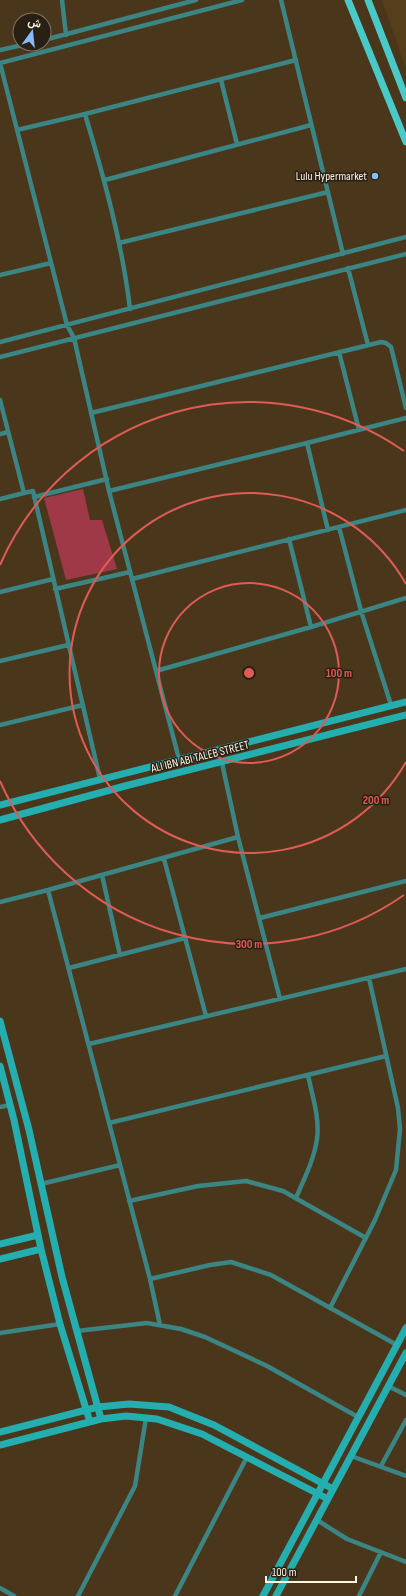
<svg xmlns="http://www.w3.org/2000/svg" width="406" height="1596" font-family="'Sofia Sans Condensed',Vazirmatn,sans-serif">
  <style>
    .built { fill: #563e1b }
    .green { fill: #9f3847 }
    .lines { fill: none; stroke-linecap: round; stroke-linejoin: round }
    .street { stroke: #3c8585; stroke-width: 4.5 }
    .secondary { stroke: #24aeaf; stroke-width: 7 }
    .primary { stroke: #4ac9c9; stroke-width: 7 }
    .ring { fill: none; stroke: #e05b56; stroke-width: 2 }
    .poi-dot { fill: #88bafc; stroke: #292014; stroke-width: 1.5 }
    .labels { text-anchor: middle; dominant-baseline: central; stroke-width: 3; stroke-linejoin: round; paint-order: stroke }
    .poi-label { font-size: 12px; fill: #fff3e2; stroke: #292014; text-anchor: end }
    .street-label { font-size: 12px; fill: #fff3e2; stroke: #292014 }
    .centre { fill: #e05b56; stroke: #292014; stroke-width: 2 }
    .ring-label { font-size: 12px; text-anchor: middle; font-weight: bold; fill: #e05b56; stroke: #292014; stroke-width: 3; stroke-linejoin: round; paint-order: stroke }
  </style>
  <rect width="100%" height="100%" fill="#4a371b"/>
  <path class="built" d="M382,0H406V68Z"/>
  <path class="green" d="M83,489L90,520H102L117,569L66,580L44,498Z"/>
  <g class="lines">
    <path class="street" d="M62,0L66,35
      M281,0L343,254
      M44,40L196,0
      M0,50L27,44
      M0,63L67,325L74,338L109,491L179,759
      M0,63L242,0
      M221,80L237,144
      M85,114C104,178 122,242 130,309
      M17,130L85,114L296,60
      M105,180L311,125
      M119,243L328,192
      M348,268L368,345
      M0,275L51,263
      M0,342L406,237
      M339,352L359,430
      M0,357L406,254
      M0,400L24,493L0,499
      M91,413L381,342L386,343L391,347L406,408
      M0,434L8,432
      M307,443L328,530
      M109,491L307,443L406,418
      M24,493L33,491L100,779
      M34,497L107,479
      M339,527L361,611L391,705
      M289,539L311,627
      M132,579L406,510
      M55,589L130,572
      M0,592L53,579
      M0,661L68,645
      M156,671L311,627L406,598
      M0,725L83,705
      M222,763L238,837L280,999
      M164,859L206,1016
      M102,875L120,955
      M48,890L150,1279L160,1325
      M0,902L48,890L238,837
      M260,918L406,881
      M69,968L185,938
      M89,1044L406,969
      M0,1107L10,1105
      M109,1123L386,1056
      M41,1184L120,1165
      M296,1198C304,1179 314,1160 317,1139C320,1118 312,1095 308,1075
      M129,1201L198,1186L246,1181L283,1191L366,1238
      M150,1279L210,1265L231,1262L271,1275L397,1345
      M330,1308L375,1220L396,1170L400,1129L398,1108L369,978
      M77,1331L147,1323L181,1329L205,1337L267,1366L358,1417
      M0,1333L60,1324
      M388,1386L406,1395
      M351,1456L406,1476
      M381,1466L406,1420
      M317,1520L347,1539L406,1562
      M0,1588L14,1596
      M78,1596L135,1486L146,1418
      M175,1596L247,1457
      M359,1596L381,1552"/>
    <path class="secondary" d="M0,805L406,702
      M0,820L125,786L406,715
      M0,1021L29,1130L62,1277L101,1419
      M0,1066L14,1120L41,1249L60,1324L90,1422
      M0,1244L38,1235
      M0,1259L41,1249
      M0,1432L98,1407L129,1404L169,1407L214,1425L333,1489
      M0,1445L101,1419L126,1416L157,1419L202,1434L328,1499
      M263,1596L406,1328
      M276,1596L406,1353"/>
    <path class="primary" d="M348,0L406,142
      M368,0L406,98"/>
  </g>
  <g class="ring">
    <circle cx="249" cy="673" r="90"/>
    <path d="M406 762A180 180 0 1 1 406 584"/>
    <path d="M404 895A271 271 0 0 1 0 781M0 565A271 271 0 0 1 404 451"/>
  </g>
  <circle class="poi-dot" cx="375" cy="176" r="4"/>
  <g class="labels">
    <g class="poi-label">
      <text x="367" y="176">Lulu Hypermarket</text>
    </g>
    <g class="street-label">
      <text transform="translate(200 757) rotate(-14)">ALI IBN ABI TALEB STREET</text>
    </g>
  </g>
  <circle cx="249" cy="673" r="6" class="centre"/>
  <g class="ring-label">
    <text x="339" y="677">100 m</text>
    <text x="376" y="804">200 m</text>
    <text x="249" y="948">300 m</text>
  </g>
  <g transform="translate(32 32) rotate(15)"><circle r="19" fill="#292014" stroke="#7f7466"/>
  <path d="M0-3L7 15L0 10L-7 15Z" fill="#88bafc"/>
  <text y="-6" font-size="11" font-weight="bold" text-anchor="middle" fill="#fff3e2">ش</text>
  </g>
  <path d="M266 1576v6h90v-6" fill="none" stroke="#fff3e2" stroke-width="2"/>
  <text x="272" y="1576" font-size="12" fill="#fff3e2" stroke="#292014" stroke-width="3" paint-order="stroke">100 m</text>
</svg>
